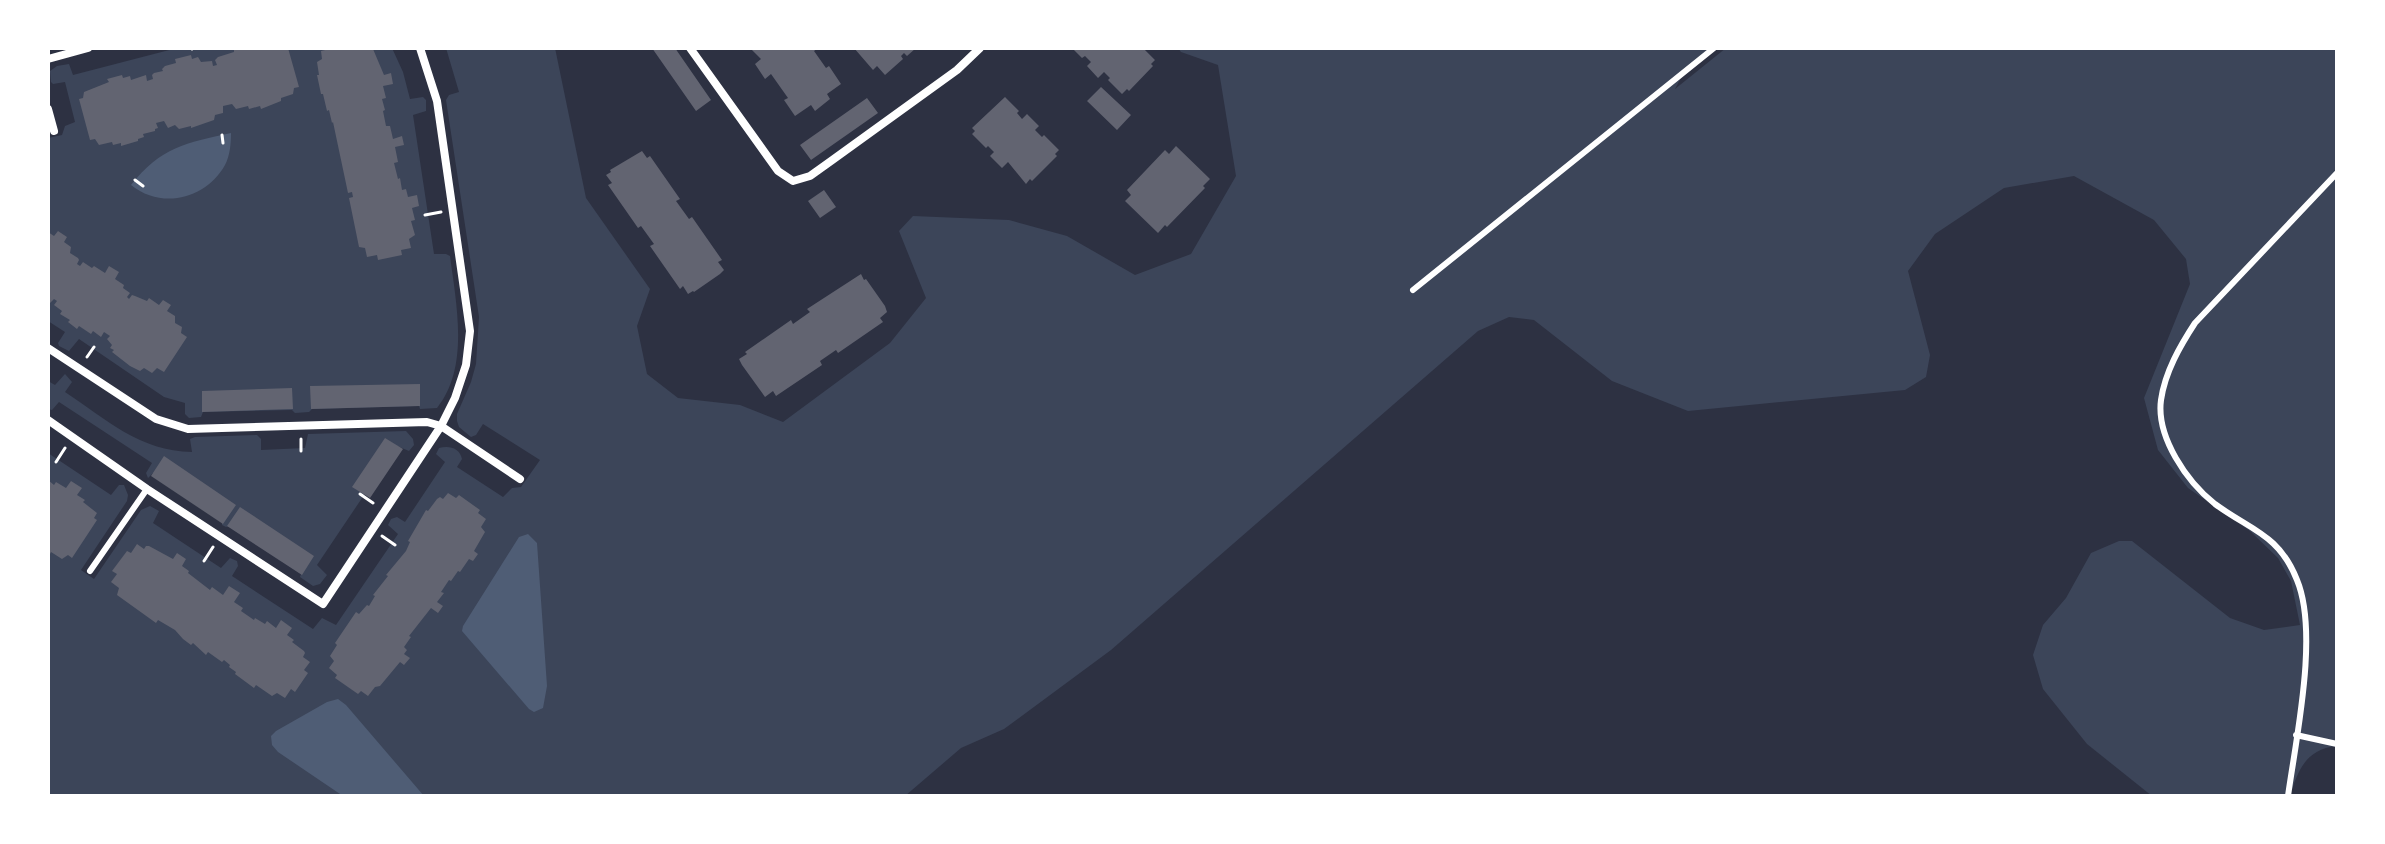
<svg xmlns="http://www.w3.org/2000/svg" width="2385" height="844" font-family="'Varela Round',sans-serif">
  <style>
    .green { fill: #3c4559 }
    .water { fill: #4f5d75 }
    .building { fill: #626471 }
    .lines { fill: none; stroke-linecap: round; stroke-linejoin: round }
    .path { stroke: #fff; stroke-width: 3 }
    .service { stroke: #fff; stroke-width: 6 }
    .minor { stroke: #fff; stroke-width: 8 }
  </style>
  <rect width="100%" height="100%" fill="#2d3142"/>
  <path class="green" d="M177,48H392L403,72L410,99L423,97L426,100V111L413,115L434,254H446L450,256C456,303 470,367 437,408L420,409L419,406L312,409L309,412L295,413L292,410L203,412L201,417L189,418L185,414V403L164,397L79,339L69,351L59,346L58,343L65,332L48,321V138L62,135L65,126L75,122L65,82L53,84L51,82L50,71L57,66L69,64L73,75Z
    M446,48H555L586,198L650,289L637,326L647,374L678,398L740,405L783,422L890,343L926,298L899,231L913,216L1009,220L1067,236L1135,275L1191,254L1236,176L1218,65L1181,52L1178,48H1710L1686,68L1675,89L1726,48H2337V746C2306,749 2298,770 2290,796H2152L2087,744L2043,689L2033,655L2043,625L2066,598L2091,553L2119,541H2132L2230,618L2264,630L2300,625L2291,581L2278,558L2250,531L2188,488L2158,450L2144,398L2190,284L2186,259L2154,220L2074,176L2004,188L1935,234L1908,271L1930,355L1926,377L1905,390L1688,411L1612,381L1534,320L1509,317L1478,331L1111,650L1004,729L961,748L905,796H48V453L111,495L119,485H124L128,495L127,501L81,570L94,579L141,510L150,506L159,511L153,523L221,568L230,558L237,561L238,566L232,576L313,629L322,618L336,625L398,534L388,525L391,519L397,517L405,522L445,462L436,454L439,448C449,445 460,448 462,459L457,467L503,497L512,488L521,487L540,460L483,424L476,435L471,437L459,427L457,421V414L471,382L476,364L479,317L446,100L449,95L459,92Z
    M65,374L72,382L65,392C107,420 140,451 192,452L190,439L195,437L257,435L261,439V450L305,448L308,434L406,431L413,439L414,445L409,451L397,446L317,565L327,575L320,584L313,586L300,577L301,574L230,526L226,527L222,525V522L153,473L148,478L146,473L152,463L59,402L52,410L48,409V381L55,385Z"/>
  <path class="water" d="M231,133C231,143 230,156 225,165C206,199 162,210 131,185C161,147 186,143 231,133Z
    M528,534L537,543L547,686L543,708L534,712L529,709L462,631L463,626L519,537Z
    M338,699L346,705L424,796H343L278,752L272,745L271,736L276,731L327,702Z"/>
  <path class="building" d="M238,48H288L299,87L294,88L293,94L281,98V101L261,109L260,106L249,109L248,106L236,109L232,104L223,106V113L215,115L214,120L191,128V126L179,129L175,125L168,128L164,121L156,123L158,128L155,129V131L143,134L144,137L138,139V141L121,146V143L113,145L112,142L99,145L95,139L90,140L79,99L83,98L84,92L109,82L107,79L122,75L123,78L130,76L131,80L146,75L147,81L153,79L152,75L154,73L163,71L162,69L165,66L176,63L175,59L191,55L192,59L198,57L201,62L212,61L213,66L217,65L215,60L218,57L234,52V49Z
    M333,48L373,49L384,75L391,73L393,84L383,86L386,98L382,99L385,110L383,111L386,126H390L393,139L402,136L404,145L395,147L398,162L394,163L398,179L400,178L402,190L406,189L408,197L417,195L419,206L412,208L415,220L411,221L415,235L409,239L411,248L401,250L402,255L378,260L377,255L367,257L365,248L359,247L349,198L353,197L352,192L348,193L333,122L332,123L329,110L327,111L323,94H321L317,75H319L317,62L322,59L321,51Z
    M652,48H675L711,100L696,111Z
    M750,48H818L814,51L826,68L829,66L841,84L827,94L830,99L815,111L811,105L795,116L784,100L788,98L771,74L765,79L755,64L761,59Z
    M854,48H916L907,56L904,53L901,56L903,59L885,75L877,66L873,70Z
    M1072,48H1143L1155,60L1151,64L1153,66L1129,91L1127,89L1122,94L1108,80L1110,78L1104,72L1098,78L1087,66L1091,62L1085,56L1082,58Z
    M1101,87L1131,115L1117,130L1087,101Z
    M1005,97L1019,111L1017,113L1022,119L1027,114L1039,126L1035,130L1042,137L1044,135L1059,150L1055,154L1057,156L1032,181L1030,179L1026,184L1008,162L1002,168L990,156L994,152L988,146L986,148L972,134L975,131L972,128Z
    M867,98L878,113L811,160L800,145Z
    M1176,146L1210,179L1203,186L1205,188L1167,227L1165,225L1158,233L1125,201L1131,195L1127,190L1165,150L1169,154Z
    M642,151L647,158L650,156L680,199L676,201L689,219L692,217L722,260L718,262L724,270L720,274L694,292L693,291L688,294L683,286L680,289L650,246L654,244L641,226L638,228L608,185L612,183L606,175L611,172L610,170Z
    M824,190L836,207L820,218L808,201Z
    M58,231L67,237L64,242L71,247L70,253L78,258L79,260L77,264L80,266L83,262L92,268L94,266L105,273L109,266L119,272L115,279L124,285L123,288L130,293L127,297L129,299L132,295L135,296L147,301L149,298L159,305L163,300L171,305L167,311L175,316V323L182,327L181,333L187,337L164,372L157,368L152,373L144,368L140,371L130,366L112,352L114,350L110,348L112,345L107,339L110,336L104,332L101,337L93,331L91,334L79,326L77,329L68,322L70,320L60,314L62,311L54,305L57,301L54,299L48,305V232L54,236Z
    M861,274L864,280L866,279L885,306L887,312L880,318L883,322L838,353L836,350L820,361L822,365L776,396L773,391L765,397L742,365L739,359L747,354L745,352L791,320L793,324L810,312L807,309Z
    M420,384V406L311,409L310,386Z
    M292,388L293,409L202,412V391Z
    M385,438L403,449L370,498L352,487Z
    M164,456L236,505L223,524L151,476Z
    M48,480L54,485L56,482L66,488L71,481L82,488L77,495L85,500L83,502L97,513L94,518L97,520L72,558L68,555L62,559L51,552L50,554L48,552Z
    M448,493L456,498L459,495L480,510L478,513L486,519L481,527L485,532L474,551L478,554L473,561L469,559L460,572L458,571L451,581L449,580L441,592L444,593L437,602L443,606L438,613L431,608L409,636L411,637L404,647L407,650L404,654L410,658L404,665L400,662L380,686L375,687L368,696L361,691L358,694L335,678L337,675L329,668L334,661L330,656L337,645L335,643L356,612L359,614L367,605L369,606L375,596L373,595L388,576L386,575L406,551L410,542L408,541L426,510L428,511L437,499L440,497L443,499Z
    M240,507L314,556L302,575L227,526Z
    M137,544L144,549L146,546H149L173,559L177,553L186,559L182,566L189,571L188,573L210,590L212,587L223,595L229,586L240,593L234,602L243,608L241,611L254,620L255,618L265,624L267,621L276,628L281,620L292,628L287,635L294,640L292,642L304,651L305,653L303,657L310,662L304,670L308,673L295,692L291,689L285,698L277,693L272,696L256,685L254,688L235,674L236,672L229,667L230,665L224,660L222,662L208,652L206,655L193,643L191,645L183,639L175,630L158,620L156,623L117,595L119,588L111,582L117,574L112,571L127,551L131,553Z"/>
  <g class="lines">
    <path class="path" d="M191,48L192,49
      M222,135L223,143
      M135,180L143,186
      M425,215L441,212
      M87,357L94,347
      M301,451V439
      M56,462L65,448
      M360,494L373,503
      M382,536L395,545
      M204,561L213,547"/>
    <path class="service" d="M1413,290L1714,48
      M90,571L147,489
      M2296,735L2337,744
      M2288,796C2296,738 2319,633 2297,580C2279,534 2250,530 2215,504C2187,482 2156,437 2161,400C2165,372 2180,346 2195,323L2337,173"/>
    <path class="minor" d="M690,48L778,171L793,181L810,176L831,161L957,70L980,48
      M48,59L88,48
      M48,109L54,131
      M48,348L156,419L188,429L427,422L441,426L520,479
      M48,420L147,489L323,604L441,426L455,398L466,365L470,331L437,101L420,48"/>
  </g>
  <rect width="2385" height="844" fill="none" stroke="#ffffff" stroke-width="100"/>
</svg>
